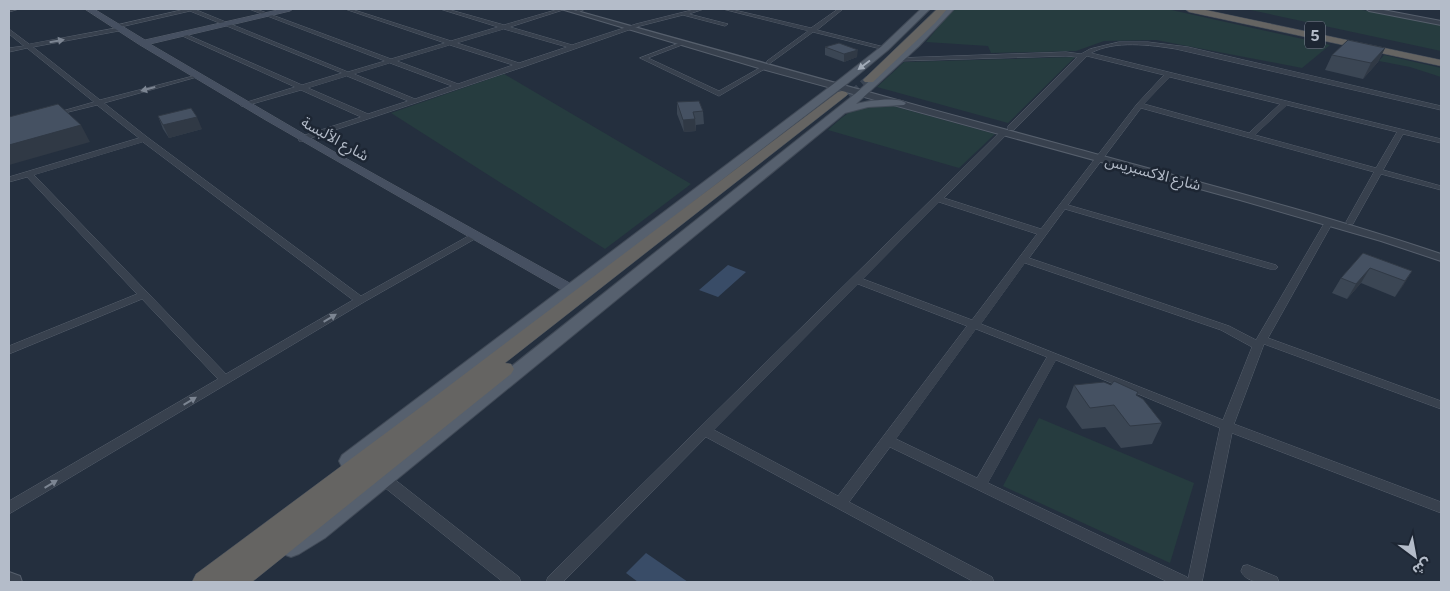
<svg xmlns="http://www.w3.org/2000/svg" width="1450" height="591" font-family="Figtree,'Noto Sans Arabic',sans-serif">
  <style>
    .green { fill: #263c3f }
    .water { fill: #394c67 }
    .lines { fill: none; stroke-linecap: round; stroke-linejoin: round }
    .trunk-tunnel-far1 { stroke: #3a4453; stroke-width: 10; stroke-dasharray: 10 5; stroke-linecap: butt }
    .trunk-tunnel { stroke: #3a4453; stroke-width: 13; stroke-dasharray: 13 7; stroke-linecap: butt }
    .minor-casing { stroke: #565f6c; stroke-width: 1 }
    .tertiary-casing { stroke: #565f6c; stroke-width: 2 }
    .secondary-casing { stroke: #565f6c; stroke-width: 1 }
    .primary-casing { stroke: #414a57; stroke-width: 2 }
    .trunk-casing { stroke: #434c59; stroke-width: 1 }
    .minor { fill: #38414e; fill-rule: evenodd }
    .tertiary { fill: #38414e; fill-rule: evenodd }
    .secondary { fill: #465061; fill-rule: evenodd }
    .primary { fill: #56606e; fill-rule: evenodd }
    .trunk { fill: #656462; fill-rule: evenodd }
    .wall { fill: #3b4654 }
    .shaded-wall { fill: #303945 }
    .building { fill: #455162; stroke: #303945 }
    .oneway { fill: #7c8592 }
    .oneway2 { fill: #a1aab7 }
    .labels { text-anchor: middle; dominant-baseline: central; stroke-width: 5; stroke-linejoin: round; paint-order: stroke }
    .far-street-label { font-size: 15px; fill: #b4bcc9; stroke: #1d2633 }
    .shield { fill: #1d2633; stroke: #878f9c; stroke-width: 1 }
    .shield-label { font-size: 16px; font-weight: bold; fill: #b4bcc9 }
  </style>
  <rect width="100%" height="100%" fill="#242f3e"/>
  <path class="green" d="M953,9H1167L1330,45L1302,68L1156,40L1104,41L1076,51L991,53L988,46L926,42Z
    M1246,9H1357L1441,25V51Z
    M1384,55L1441,68V77L1410,67L1379,61Z
    M1075,57L1008,123L877,87L904,62Z
    M504,74L691,184L605,249L391,113Z
    M889,105L995,134L959,168L828,130C854,106 855,108 889,105Z
    M1039,418L1194,483L1170,563L1003,486Z"/>
  <path class="water" d="M728,265L746,272L718,297L699,290Z
    M646,553L688,582H638L626,573Z"/>
  <g class="lines">
    <path class="trunk-tunnel-far1" d="M852,95L869,80"/>
    <path class="trunk-tunnel" d="M850,97L854,94"/>
    <g class="minor-casing">
      <path id="minor" d="M9,9H19L9,12Z
        M186,9H194L348,72L385,61L249,9H256L391,59L445,43L345,9H351L451,41L498,27L440,9H447L504,25L559,9H566L510,27L572,45L636,24L696,9H704L689,14L728,24L725,26L683,15L640,26L523,67L302,141H299V137L361,117L301,90L245,106H241V104L295,87L178,34L183,33L302,85L342,73L190,11L116,28L113,26ZM504,29L567,47L519,63L457,43ZM450,45L513,65L458,84L397,61ZM390,63L452,86L415,99L354,74ZM347,76L408,101L368,114L308,88Z
        M578,9H585L579,12L576,10Z
        M723,9H730L811,28L838,9H843L817,30L888,48L885,50L813,32L769,64L767,63V61L808,31Z
        M122,27L125,29L124,30L33,47L100,100L197,75V77L104,103L147,137L361,296L472,234H478L480,236L364,302L9,514V501L218,379L142,299L9,354V346L137,294L27,177L9,182V177L139,138L97,105L52,116V114L94,102L27,48L9,52V48L24,46L9,34V29L29,44ZM143,142L353,300L226,374L34,175Z
        M682,42L687,43L648,58L719,91L763,66L768,67L719,96L640,58Z
        M1119,42H1148L1188,47L1441,106V110L1176,49C1150,45 1115,40 1091,53L1441,139V143L1403,134L1383,170L1441,186V190L1381,174L1354,222L1353,224H1347L1346,222L1374,172L1141,108L1068,205L1276,265L1278,267L1276,269H1270L1065,209L1029,258L1229,326L1256,340L1325,222L1326,220H1332L1333,222L1268,338L1441,401V409L1264,344L1234,424L1441,502V513L1232,433L1202,582H1168L890,447L849,502L992,577L994,582H974L706,437L563,582H546L548,577L1002,130L1009,132L944,198L1041,229L1137,104L1164,75L1087,56L1014,130H1008V126L1077,57L1066,56L899,61L896,59L897,58L1066,52L1081,54L1090,49ZM1170,77L1280,104L1249,133L1144,104ZM1287,105L1397,132L1376,168L1255,135ZM939,202L1037,234L972,320L863,279ZM1025,263L1221,330L1252,347L1223,420L981,324ZM858,284L967,326L838,496L714,430ZM976,329L1047,357L977,478L896,439ZM1056,360L1220,428L1188,579L1187,577L988,483Z
        M384,474L389,475L519,577L521,582H503L379,483L377,479L379,475Z
        M1248,565L1277,577L1279,582C1267,582 1247,585 1241,571L1243,566Z"/>
    </g>
    <g class="tertiary-casing">
      <path id="tertiary" d="M561,9H570C736,56 903,102 1070,147C1194,181 1319,213 1441,254V261L1381,241L1240,200L762,69Z
        M1366,9H1378L1441,21V25L1369,11Z
        M9,572L20,576L22,582H9Z"/>
    </g>
    <g class="secondary-casing">
      <path id="secondary" d="M85,9H94L145,40L282,9H293L290,11L150,44L331,150L575,286L577,289L570,293L565,292L264,119L140,45Z"/>
    </g>
    <g class="primary-casing">
      <path id="primary" d="M921,9H930L888,50L848,83L576,292L356,467L349,469L342,467L339,461L342,455L840,79L882,46Z
        M945,9H954L919,46L856,104C867,101 897,96 906,103L904,105L868,107L845,113L325,538L299,554L291,557L283,554L279,547L283,540L309,524L377,473L855,94L913,42Z"/>
    </g>
    <g class="trunk-casing">
      <path id="trunk" d="M937,9H947L935,23L873,82H865L863,80L865,78Z
        M1185,9H1201L1441,60V66L1189,12Z
        M842,91L846,92L848,94L846,96L505,363L511,364L514,369L511,374L252,582H192L196,574L437,395L838,92Z"/>
    </g>
    <use href="#minor" class="minor"/>
    <use href="#tertiary" class="tertiary"/>
    <use href="#secondary" class="secondary"/>
    <use href="#primary" class="primary"/>
    <use href="#trunk" class="trunk"/>
  </g>
  <path class="wall" d="M825,47L857,57L844,62L825,55Z
    M1385,48L1378,62L1363,79L1325,70L1332,55Z
    M677,102L703,111L704,124L696,125V131L684,132L677,114Z
    M158,116L202,129L169,138L163,129Z
    M1363,253L1412,271L1395,297L1361,283L1347,299L1332,293L1341,278Z
    M1074,385H1111L1136,396L1162,423L1152,444L1121,448L1105,427L1082,429L1066,407Z"/>
  <path class="shaded-wall" d="M1385,48L1378,62L1363,79L1371,63Z
    M858,50L857,57L844,62V54Z
    M197,117L202,129L169,138L163,125Z
    M695,119L696,131L684,132L683,120Z
    M81,125L90,142L9,165V145Z
    M1370,268L1361,283L1347,299L1356,284Z
    M1412,271L1403,286L1395,297L1405,281Z"/>
  <path class="building" d="M1348,40L1385,48L1371,63L1332,55Z
    M839,43L858,50L844,54L825,47Z
    M699,101L703,111L693,112L695,119L683,120L677,102Z
    M58,104L81,125L9,145V117Z
    M191,108L197,117L163,125L158,116Z
    M1363,253L1412,271L1405,281L1370,268L1356,284L1341,278Z
    M1114,381L1138,392L1136,395L1143,399L1162,423L1130,426L1114,405L1090,408L1074,385L1104,382L1111,385Z"/>
  <defs><path id="oneway-solid" d="M-6-.8H1V-3.2L6.5 0L1 3.2V.8H-6Z" transform="scale(1.25)"/></defs>
  <g class="oneway">
    <use href="#oneway-solid" transform="translate(57 41) rotate(-10)"/>
    <use href="#oneway-solid" transform="translate(148 89) rotate(165)"/>
    <use href="#oneway-solid" transform="translate(330 318) rotate(-31)"/>
    <use href="#oneway-solid" transform="translate(190 401) rotate(-31)"/>
    <use href="#oneway-solid" transform="translate(51 484) rotate(-31)"/>
  </g>
  <use class="oneway2" href="#oneway-solid" transform="translate(864 65) rotate(143)"/>
  <g class="labels">
    <g class="far-street-label">
      <text transform="translate(335 139) rotate(29)">شارع الألبسة</text>
      <text transform="translate(1153 173) rotate(15)">شارع الاكسبريس</text>
    </g>
    <rect class="shield" x="1305" y="21.5" width="20" height="27" rx="4"/>
    <g class="shield-label">
      <text x="1315" y="35">5</text>
    </g>
  </g>
  <rect width="1450" height="591" fill="none" stroke="#b4bcc9" stroke-width="20"/>
  <g transform="translate(1415 556) rotate(148)" stroke="#1d2633" stroke-width="4" paint-order="stroke">
  <path d="M0-4L9 19L0 12L-9 19Z" fill="#b4bcc9"/>
  <text y="-8" font-size="14" font-weight="bold" text-anchor="middle" fill="#b4bcc9">ش</text>
  </g>
</svg>
